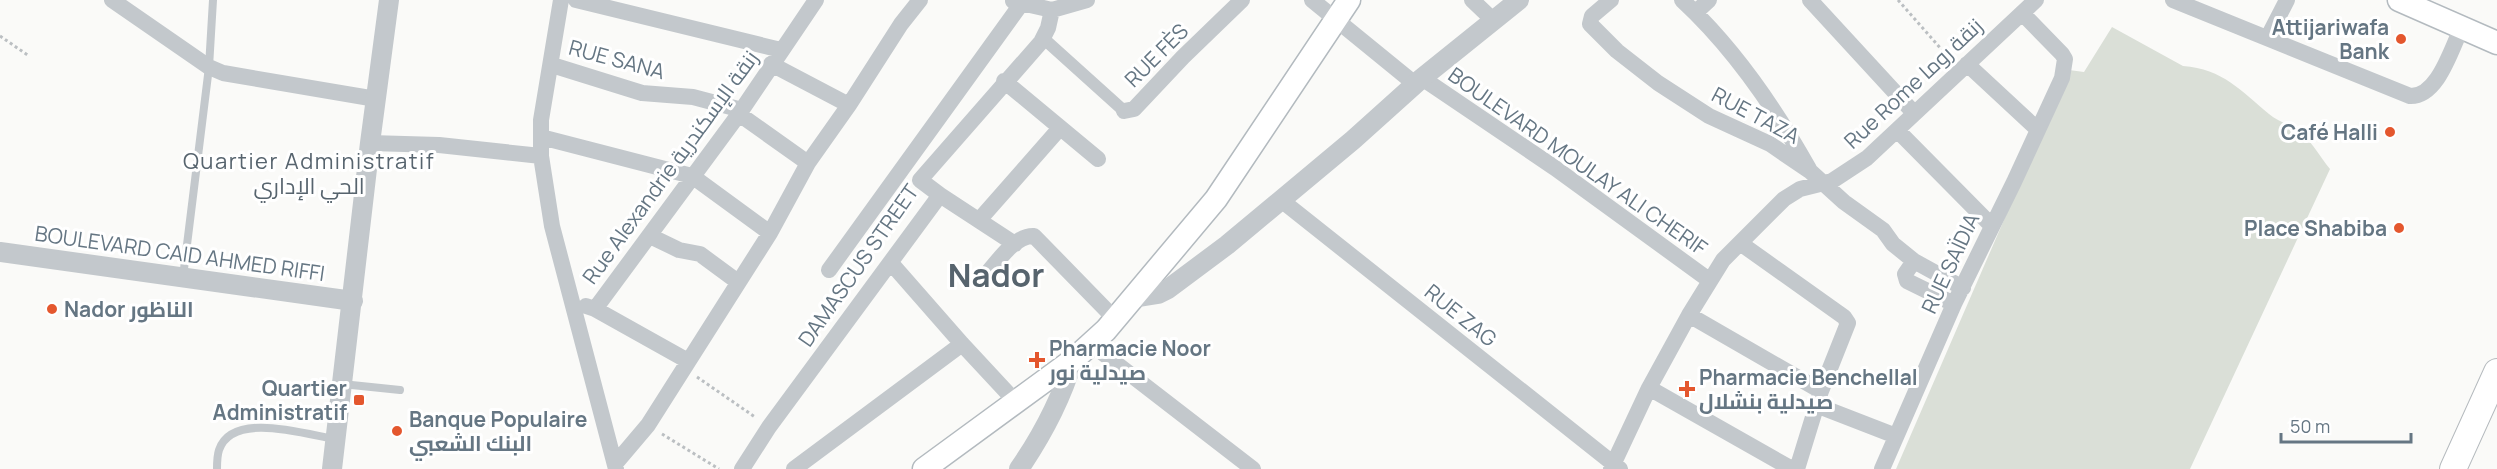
<svg xmlns="http://www.w3.org/2000/svg" width="2497" height="469" font-family="Manrope,Cairo,sans-serif">
  <style>
    .green { fill: #dadfd7 }
    .lines { fill: none; stroke-linecap: round; stroke-linejoin: round }
    .secondary-casing { stroke: #b3babf; stroke-width: 25 }
    .primary-casing { stroke: #b5babe; stroke-width: 28 }
    .path { stroke: #bbbfc2; stroke-width: 3; stroke-dasharray: 3 3; stroke-linecap: butt }
    .service { stroke: #c3c8cc; stroke-width: 8 }
    .pedestrian { stroke: #c3c8cc; stroke-width: 12 }
    .minor { stroke: #c3c8cc; stroke-width: 16 }
    .tertiary { stroke: #c3c8cc; stroke-width: 20 }
    .secondary { stroke: #fff; stroke-width: 22 }
    .primary { stroke: #fff; stroke-width: 26 }
    .poi-dot { fill: #e4572e; stroke: #fff; stroke-width: 2 }
    .labels { text-anchor: middle; dominant-baseline: central; stroke-width: 6; stroke-linejoin: round; paint-order: stroke }
    .poi-label { font-size: 21px; font-weight: bold; fill: #657683; stroke: #fff; text-anchor: end }
    .street-label { font-size: 21px; fill: #657683; stroke: #fff }
    .neighbourhood-label { font-size: 22px; letter-spacing: 1.5px; fill: #57646e; stroke: #fff }
    .town-label { font-size: 33px; font-weight: bold; fill: #57646e; stroke: #fff }
  </style>
  <rect width="100%" height="100%" fill="#fafaf8"/>
  <path class="green" d="M2112,27L2183,66C2223,69 2241,91 2269,114C2277,121 2289,124 2297,130C2310,138 2320,157 2330,169L2190,469H1896L2069,70L2084,72Z"/>
  <g class="lines">
    <g class="secondary-casing">
      <path id="secondary" d="M2399,0L2497,43
        M924,469L1073,360L1106,330L1216,199L1349,0"/>
    </g>
    <g class="primary-casing">
      <path id="primary" d="M2453,469L2497,372"/>
    </g>
    <path class="path" d="M1898,0L1949,58
      M0,36L29,56
      M697,377L755,417
      M662,434L719,469"/>
    <path class="service" d="M183,277L209,67L213,0
      M342,384L400,390
      M217,469C217,463 217,456 219,450C232,411 305,434 334,439"/>
    <path class="pedestrian" d="M1043,38L1124,111"/>
    <path class="minor" d="M112,0L209,67L223,73L376,99
      M561,0L541,120V156L552,226L616,469
      M576,0L781,50
      M1312,0L1415,84
      M1472,0L1494,21
      M1611,0L1592,16L1590,24L1617,51L1658,83L1709,116L1770,144L1811,172L1844,202L1883,230L1893,244L1914,261L1963,288
      M1682,0C1734,48 1775,108 1809,169
      M1810,0L1914,113
      M2173,0L2410,96C2438,97 2451,49 2462,27
      M1013,1L1052,10L1087,0
      M1696,12L1709,0
      M2268,37L2287,0
      M771,64L849,105
      M1967,64L2037,129
      M552,65L642,93L693,97L742,110
      M1422,78L1555,168L1709,280
      M1004,81L1098,159
      M1124,111L1134,109L1183,57L1242,0
      M739,114L808,163
      M1898,131L1992,226
      M541,137L692,176L770,233
      M370,143L439,145L541,156
      M940,195L1015,244
      M1281,200L1620,469
      M980,219L1060,128
      M650,236L679,250L700,254L738,282
      M1740,243L1844,317L1848,323L1821,391L1797,469
      M1914,261L1905,274L1907,281L1954,304
      M891,263L962,344L1016,402
      M829,270L1024,0
      M984,277C996,264 1014,235 1034,236L1115,319
      M586,306L595,309L688,361
      M595,309L739,114L816,0
      M1689,315L1821,391
      M1091,344L1253,469
      M1649,388L1792,469
      M1816,405L1896,436
      M615,464L648,425L770,233L808,163L849,105L901,24L920,0
      M742,469L769,427L940,195L920,180L1041,42L1048,28L1052,10
      M794,469L962,344
      M1611,469L1649,388L1689,315L1723,260L1784,199L1800,189L1832,181L1867,158L2036,0
      M1882,469L1954,304L2014,182L2062,78L2065,59L2062,54L2022,13"/>
    <path class="tertiary" d="M0,252L353,301
      M1133,298L1158,294L1168,289L1227,245L1353,140L1422,78L1519,0
      M332,469L370,143L389,0
      M1019,469C1043,434 1061,400 1073,360"/>
    <use href="#secondary" class="secondary"/>
    <use href="#primary" class="primary"/>
  </g>
  <g class="poi-dot">
    <circle cx="2401" cy="39" r="6"/>
    <circle cx="2390" cy="132" r="6"/>
    <circle cx="2399" cy="228" r="6"/>
    <circle cx="52" cy="309" r="6"/>
    <path d="M1034 351h6v6h6v6h-6v6h-6v-6h-6v-6h6z"/>
    <path d="M1684 380h6v6h6v6h-6v6h-6v-6h-6v-6h6z"/>
    <rect x="353" y="394" width="12" height="12" rx="3"/>
    <circle cx="397" cy="431" r="6"/>
  </g>
  <g class="labels">
    <g class="poi-label">
      <text x="2389" y="27">Attijariwafa<tspan x="2389" dy="24">Bank</tspan></text>
      <text x="2378" y="132">Café Halli</text>
      <text x="2387" y="228">Place Shabiba</text>
      <text x="64" y="309" text-anchor="start">Nador الناظور</text>
      <text x="1049" y="348" text-anchor="start">Pharmacie Noor<tspan x="1049" dy="24">صيدلية نور</tspan></text>
      <text x="1699" y="377" text-anchor="start">Pharmacie Benchellal<tspan x="1699" dy="24">صيدلية بنشلال</tspan></text>
      <text x="347" y="388">Quartier<tspan x="347" dy="24">Administratif</tspan></text>
      <text x="409" y="419" text-anchor="start">Banque Populaire<tspan x="409" dy="24">البنك الشعبي</tspan></text>
    </g>
    <g class="street-label">
      <text transform="translate(1156 55) rotate(-45)">RUE FÈS</text>
      <text transform="translate(617 59) rotate(15)">RUE SANA</text>
      <text transform="translate(1913 83) rotate(-43)">Rue Rome زنقة روما</text>
      <text transform="translate(1756 115) rotate(28)">RUE TAZA</text>
      <text transform="translate(1578 161) rotate(35)">BOULEVARD MOULAY ALI CHERIF</text>
      <text transform="translate(670 167) rotate(-54)">Rue Alexandrie زنقة الإسكندرية</text>
      <text transform="translate(180 253) rotate(8)">BOULEVARD CAID AHMED RIFFI</text>
      <text transform="translate(1950 263) rotate(-65)">RUE SAÏDIA</text>
      <text transform="translate(858 265) rotate(-55)">DAMASCUS STREET</text>
      <text transform="translate(1461 315) rotate(39)">RUE ZAG</text>
    </g>
    <g class="neighbourhood-label">
      <text x="309" y="161">Quartier Administratif<tspan x="309" dy="25">الحي الإداري</tspan></text>
    </g>
    <g class="town-label">
      <text x="996" y="274">Nador</text>
    </g>
  </g>
  <path d="M2281 433v9h130v-9" fill="none" stroke="#657683" stroke-width="3"/>
  <text x="2290" y="433" font-size="18" fill="#657683" stroke="#ffffff" stroke-width="4.5" paint-order="stroke">50 m</text>
</svg>
